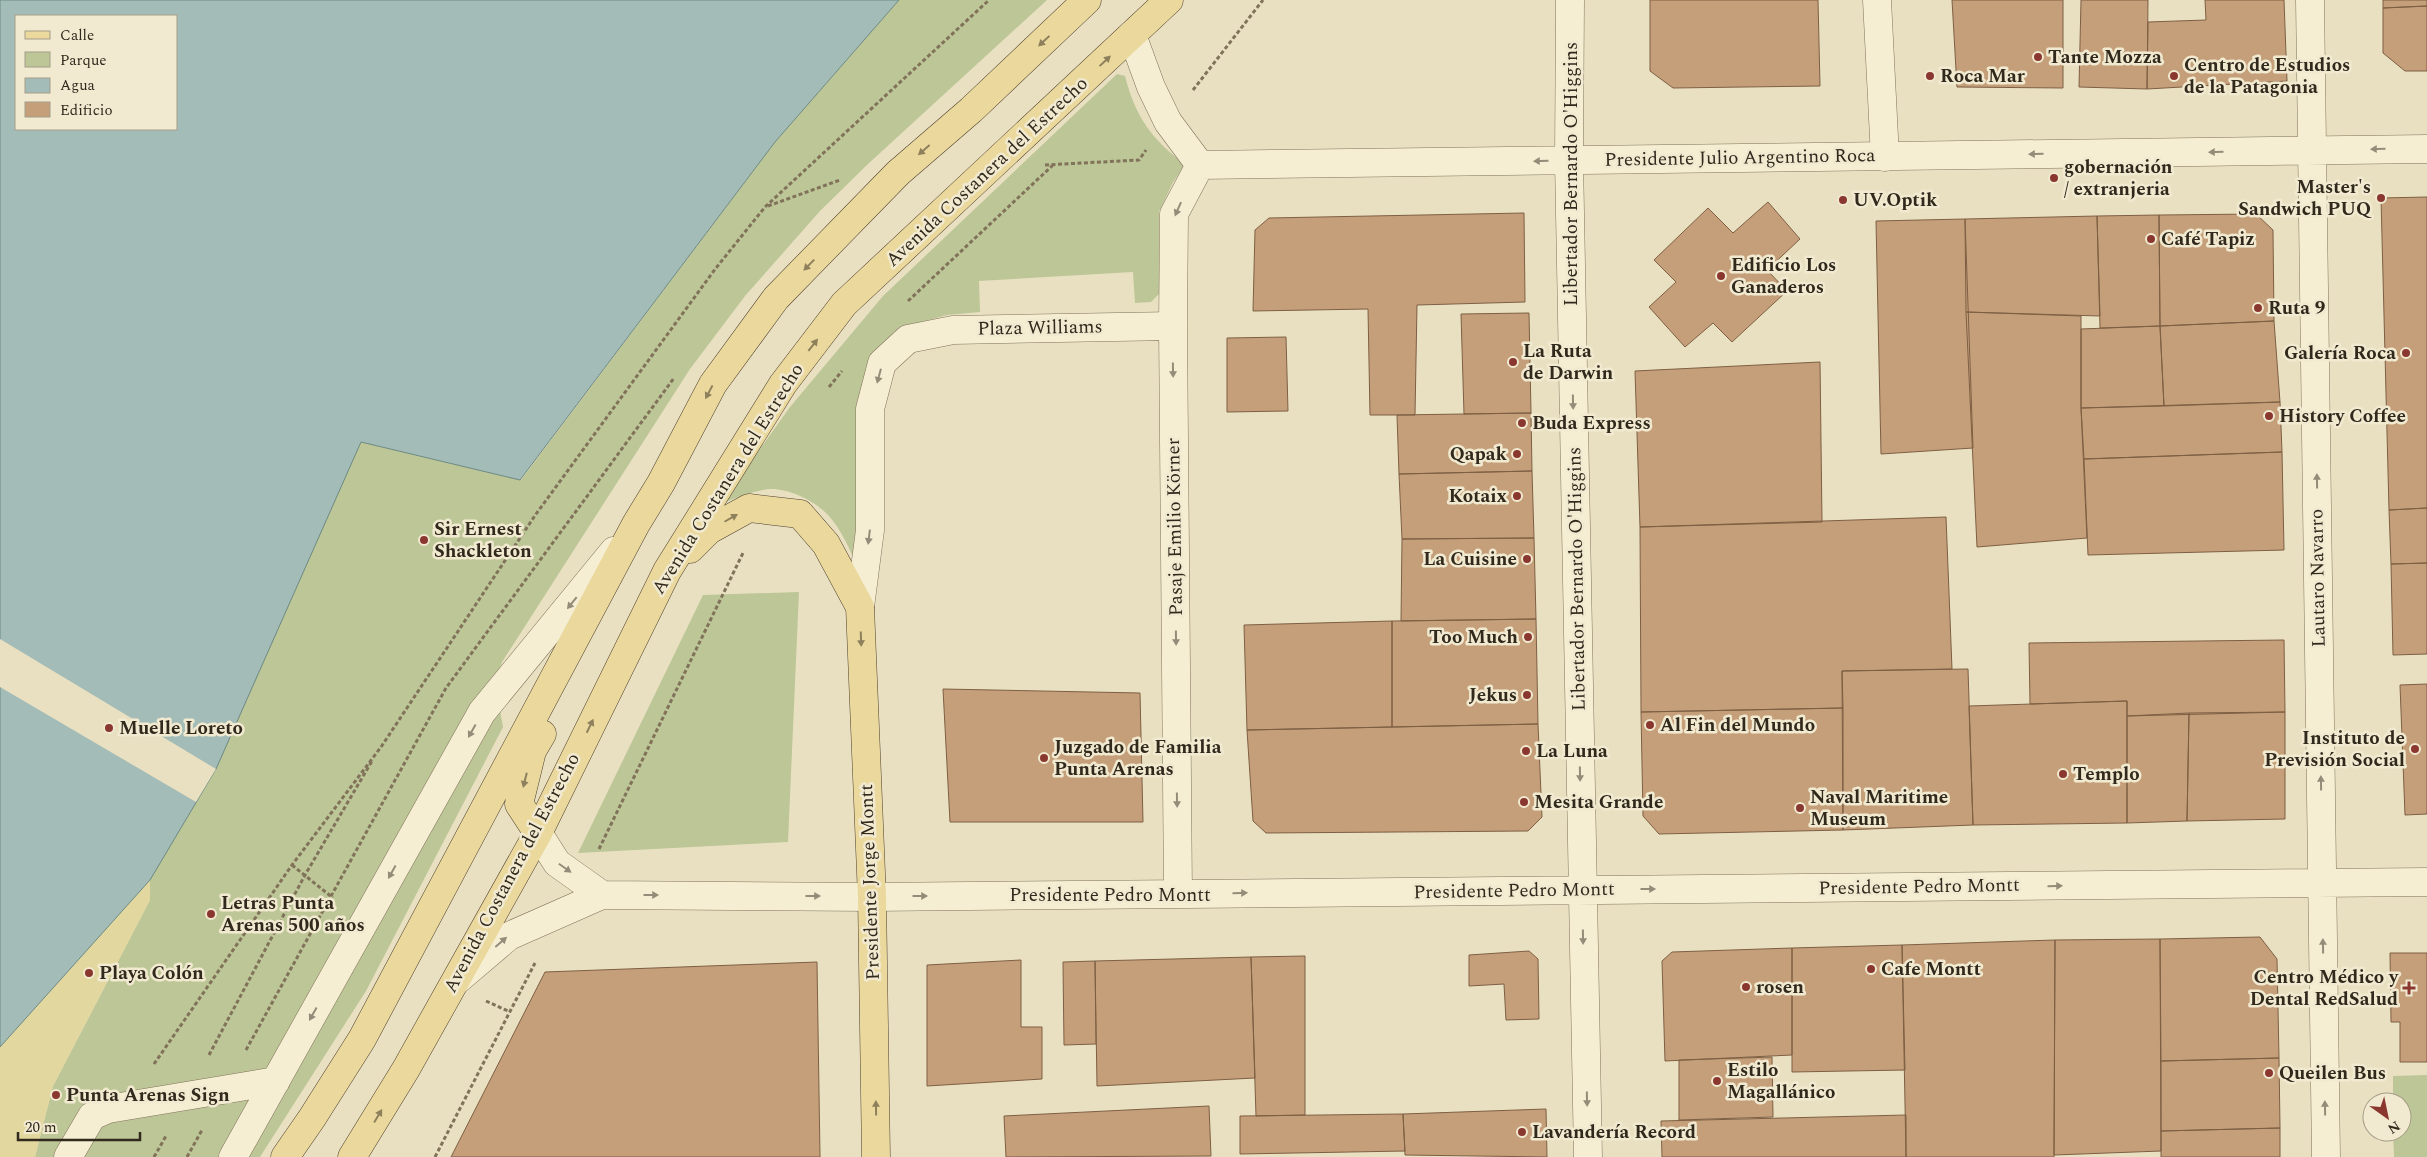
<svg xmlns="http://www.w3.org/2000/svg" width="2427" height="1157" font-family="Spectral,serif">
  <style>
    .green { fill: #bdc697 }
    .sand { fill: #e3d7a0 }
    .water { fill: #a3bcb7; stroke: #6c8984; fill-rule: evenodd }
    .pier { fill: #e9e0c1 }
    .building { fill: #c49f7a; stroke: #7e5f43 }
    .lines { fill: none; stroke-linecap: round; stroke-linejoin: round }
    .minor-casing { stroke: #81725a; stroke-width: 29 }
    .major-casing { stroke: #4f402f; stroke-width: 29 }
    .path { stroke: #81725a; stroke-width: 3; stroke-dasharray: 4 2.5; stroke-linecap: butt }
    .minor { stroke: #f5eed3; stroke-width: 28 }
    .major { stroke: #ead89c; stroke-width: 28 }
    .oneway { fill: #8e805c }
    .oneway2 { fill: #948c78 }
    .poi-dot { fill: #8a3730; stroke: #f1ead0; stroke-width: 2 }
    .labels { text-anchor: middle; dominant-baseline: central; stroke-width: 5; stroke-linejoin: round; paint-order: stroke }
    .poi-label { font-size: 19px; font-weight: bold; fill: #32291d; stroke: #f1ead0; text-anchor: start }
    .street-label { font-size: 19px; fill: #32291d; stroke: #f1ead0 }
  </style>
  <rect width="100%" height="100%" fill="#e9e0c1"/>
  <path class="green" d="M899,0H1047L868,164L820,211L745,296L690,369L502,662L495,683L503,727L366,991L260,1157H35L53,1086L150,900V880L361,442L521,480L775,142Z
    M1117,74L1125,76C1135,116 1152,140 1185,164L1172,184L1159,212V294L1151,302L1135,303L1133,272L979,281L980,312L947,315L904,327L880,347L857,565C849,548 841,529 828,515C815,501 789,488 769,489C753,491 736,498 721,504L790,407L883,296Z
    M799,592L788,842L578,853L703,595Z
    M2427,1075V1157H2394L2393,1132H2402V1102H2393V1076Z"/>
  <path class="sand" d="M150,880V900L53,1086L35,1157H0V1047Z"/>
  <path class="water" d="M0,0H899L775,142L520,480L361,442L216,769L150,880L0,1047ZM16,16H176V129H16Z"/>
  <path class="pier" d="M0,639L216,769L196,802L0,687Z"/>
  <path class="building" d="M1650,0H1818L1820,86L1673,88L1650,71Z
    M1952,0H2063V88L1957,87Z
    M2081,0H2148L2147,89L2079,87Z
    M2205,0H2284L2287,81L2147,89L2148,22L2206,20Z
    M2383,0H2427V6L2383,8Z
    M2427,6V71H2405L2383,53V8Z
    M2427,197V508L2389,510L2381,198Z
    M1768,202L1800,239L1767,270L1787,291L1732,342L1713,323L1685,347L1649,307L1676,282L1654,260L1708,208L1733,233Z
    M1524,213L1525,302L1417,305L1415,415H1370L1368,309L1253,311L1255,230L1269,218Z
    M2256,214L2273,230L2274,321L2160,326L2159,215Z
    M2159,215L2160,326L2100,328L2097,216Z
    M2097,216L2100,316L1966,312L1965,219Z
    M1965,219L1973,448L1881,454L1876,221Z
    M1966,312L2081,316V408L2087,538L1977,547Z
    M1529,313L1531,413L1464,414L1461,314Z
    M2274,321L2280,402L2164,406L2160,326Z
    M2160,326L2164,406L2081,408V329Z
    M1286,337L1288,411L1227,412V338Z
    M1820,362L1822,522L1640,527L1635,371Z
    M2280,402L2282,452L2084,459L2081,408Z
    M1531,413L1532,471L1399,474L1397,415Z
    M2282,452L2284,550L2088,555L2084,459Z
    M1532,471L1534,538L1402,539L1399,474Z
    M2427,508V563L2391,564L2389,510Z
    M1946,517L1952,669L1842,671L1843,708L1641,712L1640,527Z
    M1534,538L1536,619L1401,621L1402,539Z
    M2427,563V654L2393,655L2391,564Z
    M1536,619L1538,724L1392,727V621Z
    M1392,621V727L1247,730L1244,625Z
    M2284,640L2285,712L2127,716V701L2030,704L2029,643Z
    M1968,669L1973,825L1843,830L1842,671Z
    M2427,684V814L2405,815L2400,685Z
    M943,689L1140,693L1143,822H950Z
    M2127,701V823L1973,825L1969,706Z
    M1843,708V830L1659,834L1643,816L1641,712Z
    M2285,712V819L2187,821L2189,713Z
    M2189,713L2187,821L2127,823V716Z
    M1538,724L1542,817L1528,831L1266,833L1253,821L1247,730Z
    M2260,937L2277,959L2279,1058L2161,1061L2160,939Z
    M2160,939L2161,1151L2054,1155L2055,940Z
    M2055,940L2054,1157H1906L1902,945Z
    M1902,945L1905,1070L1792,1072V948Z
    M1792,948V1055L1665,1061L1662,961L1672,952Z
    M1529,951L1538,959L1539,1019L1506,1020L1504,984L1469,986V955Z
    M2390,953H2427V1062H2400V1022H2391Z
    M1305,956V1115L1256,1116L1251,957Z
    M1251,957L1255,1078L1097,1086L1095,961Z
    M1021,960V1027H1042V1079L927,1086V965Z
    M1095,961L1096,1044L1064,1045L1063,962Z
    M817,962L820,1157H451L545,972Z
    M1772,1057L1773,1117L1679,1120V1060Z
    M2279,1058L2280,1128L2161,1131V1061Z
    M1209,1106L1211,1156L1006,1157L1004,1116Z
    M1546,1109L1547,1157L1405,1155L1403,1114Z
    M1403,1114L1405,1151L1240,1154V1116Z
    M1906,1115V1157H1662L1661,1121Z
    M2280,1128V1157H2161V1131Z"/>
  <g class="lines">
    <g class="minor-casing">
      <path id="minor" d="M1570,0L1569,160L1588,1157
        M1877,0L1885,157
        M2310,0L2326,1157
        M1132,35L1151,87L1168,122L1200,165L2427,149
        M860,607L870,530V409L882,363L908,339L953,330L1173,326
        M538,833L557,863L602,895
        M1178,894L1173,326L1174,214L1200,165
        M456,981L509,936L602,895L872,897L2427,882
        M68,1157L92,1116L108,1109L276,1081
        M233,1157L482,712L614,551"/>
    </g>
    <g class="major-casing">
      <path id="major" d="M690,549L709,530L749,508L800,514L826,544L860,607L872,897L876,1157
        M538,833L519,804L532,751L542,734
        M285,1157L312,1118L362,1039L636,524L661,483L713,384L776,298L898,173L971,110L1087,0
        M352,1157L406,1069L538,833L667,571L783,384L844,304L1169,0"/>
    </g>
    <path class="path" d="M1193,90L1263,0
      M1045,165L1139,160L1146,150
      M768,206L840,180
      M908,301L1053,165
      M829,387L842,371
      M599,849L743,553
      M292,865L333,898
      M486,1001L508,1011
      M246,1050L446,688L674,378
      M209,1055L305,875L372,761
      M154,1064L292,865L381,747L536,514L716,268L765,207L989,0
      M154,1157L166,1136
      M187,1157L202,1130
      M435,1157L535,963"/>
    <use href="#minor" class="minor"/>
    <use href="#major" class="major"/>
  </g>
  <defs><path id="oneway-solid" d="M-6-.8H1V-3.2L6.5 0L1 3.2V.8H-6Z" transform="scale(1.25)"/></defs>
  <g class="oneway">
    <use href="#oneway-solid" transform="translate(1044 41) rotate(137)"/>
    <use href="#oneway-solid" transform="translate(1105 61) rotate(-43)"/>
    <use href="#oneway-solid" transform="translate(924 150) rotate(139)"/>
    <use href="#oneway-solid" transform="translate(809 265) rotate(134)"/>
    <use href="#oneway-solid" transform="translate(813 345) rotate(-52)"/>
    <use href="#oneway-solid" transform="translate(709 392) rotate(118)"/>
    <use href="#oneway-solid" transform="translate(731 518) rotate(-30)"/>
    <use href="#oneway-solid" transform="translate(861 639) rotate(88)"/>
    <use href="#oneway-solid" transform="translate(590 726) rotate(-64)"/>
    <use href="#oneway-solid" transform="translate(525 780) rotate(104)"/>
    <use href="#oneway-solid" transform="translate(876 1108) rotate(-91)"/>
    <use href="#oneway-solid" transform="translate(378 1116) rotate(-59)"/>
  </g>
  <g class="oneway2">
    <use href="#oneway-solid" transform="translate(2378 149) rotate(179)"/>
    <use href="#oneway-solid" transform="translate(2216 152) rotate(179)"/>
    <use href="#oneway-solid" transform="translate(2036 154) rotate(179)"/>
    <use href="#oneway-solid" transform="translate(1541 161) rotate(179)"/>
    <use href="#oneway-solid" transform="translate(1178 209) rotate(114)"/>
    <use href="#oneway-solid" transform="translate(1173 370) rotate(89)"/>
    <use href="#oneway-solid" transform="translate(879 376) rotate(105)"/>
    <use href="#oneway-solid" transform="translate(1573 402) rotate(89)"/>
    <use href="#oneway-solid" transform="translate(2317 481) rotate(-91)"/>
    <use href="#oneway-solid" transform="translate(869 537) rotate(97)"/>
    <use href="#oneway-solid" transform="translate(572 603) rotate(129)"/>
    <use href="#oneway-solid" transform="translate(1176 638) rotate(89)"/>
    <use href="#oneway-solid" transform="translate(472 731) rotate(119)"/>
    <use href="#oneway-solid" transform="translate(1580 774) rotate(89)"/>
    <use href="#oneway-solid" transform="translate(2321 783) rotate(-91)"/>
    <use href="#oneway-solid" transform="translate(1177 800) rotate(89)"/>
    <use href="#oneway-solid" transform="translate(565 868) rotate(35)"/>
    <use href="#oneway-solid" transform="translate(392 872) rotate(119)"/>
    <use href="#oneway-solid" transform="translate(2055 886) rotate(-1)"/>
    <use href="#oneway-solid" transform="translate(1648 889)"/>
    <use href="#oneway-solid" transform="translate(1240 893) rotate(-1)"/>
    <use href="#oneway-solid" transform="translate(651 895)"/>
    <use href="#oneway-solid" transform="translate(813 896)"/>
    <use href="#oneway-solid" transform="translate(920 896)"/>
    <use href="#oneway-solid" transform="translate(1583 937) rotate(89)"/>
    <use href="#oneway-solid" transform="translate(501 942) rotate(-41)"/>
    <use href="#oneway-solid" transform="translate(2323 946) rotate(-91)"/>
    <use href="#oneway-solid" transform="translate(313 1014) rotate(119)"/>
    <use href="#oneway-solid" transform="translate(1587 1099) rotate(89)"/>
    <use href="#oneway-solid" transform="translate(2325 1108) rotate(-91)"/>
  </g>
  <g class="poi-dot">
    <circle cx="2038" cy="57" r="5"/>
    <circle cx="1930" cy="76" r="5"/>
    <circle cx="2174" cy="76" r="5"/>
    <circle cx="2054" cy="178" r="5"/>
    <circle cx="2381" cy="198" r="5"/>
    <circle cx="1843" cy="200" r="5"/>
    <circle cx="2151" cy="239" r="5"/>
    <circle cx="1721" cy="276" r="5"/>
    <circle cx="2258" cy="308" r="5"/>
    <circle cx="2406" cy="353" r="5"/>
    <circle cx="1513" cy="362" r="5"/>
    <circle cx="2269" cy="416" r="5"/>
    <circle cx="1522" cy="423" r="5"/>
    <circle cx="1517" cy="454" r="5"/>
    <circle cx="1517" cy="496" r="5"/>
    <circle cx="424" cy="540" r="5"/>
    <circle cx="1527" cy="559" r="5"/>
    <circle cx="1528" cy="637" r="5"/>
    <circle cx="1527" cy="695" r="5"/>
    <circle cx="1650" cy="725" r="5"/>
    <circle cx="109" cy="728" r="5"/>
    <circle cx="2415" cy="749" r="5"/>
    <circle cx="1526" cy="751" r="5"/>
    <circle cx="1044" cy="758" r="5"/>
    <circle cx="2063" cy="774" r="5"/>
    <circle cx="1524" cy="802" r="5"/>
    <circle cx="1800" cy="808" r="5"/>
    <circle cx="211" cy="914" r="5"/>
    <circle cx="1871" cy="969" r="5"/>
    <circle cx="89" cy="973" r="5"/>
    <circle cx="1746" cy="987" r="5"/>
    <path d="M2406.5 980.5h5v5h5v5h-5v5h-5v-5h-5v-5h5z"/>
    <circle cx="2269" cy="1073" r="5"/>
    <circle cx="1717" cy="1081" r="5"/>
    <circle cx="56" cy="1095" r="5"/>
    <circle cx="1522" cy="1132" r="5"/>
  </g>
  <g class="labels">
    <g class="poi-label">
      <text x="2048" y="57">Tante Mozza</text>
      <text x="2184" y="65">Centro de Estudios<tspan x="2184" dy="22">de la Patagonia</tspan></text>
      <text x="1940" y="76">Roca Mar</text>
      <text x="2064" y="167">gobernación<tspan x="2064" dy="22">/ extranjeria</tspan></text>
      <text x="2371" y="187" text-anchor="end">Master's<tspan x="2371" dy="22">Sandwich PUQ</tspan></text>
      <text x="1853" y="200">UV.Optik</text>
      <text x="2161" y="239">Café Tapiz</text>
      <text x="1731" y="265">Edificio Los<tspan x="1731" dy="22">Ganaderos</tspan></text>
      <text x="2268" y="308">Ruta 9</text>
      <text x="1523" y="351">La Ruta<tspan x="1523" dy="22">de Darwin</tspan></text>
      <text x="2396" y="353" text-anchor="end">Galería Roca</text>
      <text x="2279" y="416">History Coffee</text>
      <text x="1532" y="423">Buda Express</text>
      <text x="1507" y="454" text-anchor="end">Qapak</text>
      <text x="1507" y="496" text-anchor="end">Kotaix</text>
      <text x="434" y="529">Sir Ernest<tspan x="434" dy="22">Shackleton</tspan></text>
      <text x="1517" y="559" text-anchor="end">La Cuisine</text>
      <text x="1518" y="637" text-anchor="end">Too Much</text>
      <text x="1517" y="695" text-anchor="end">Jekus</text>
      <text x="1660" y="725">Al Fin del Mundo</text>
      <text x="119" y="728">Muelle Loreto</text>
      <text x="2405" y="738" text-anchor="end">Instituto de<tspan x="2405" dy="22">Previsión Social</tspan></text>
      <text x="1054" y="747">Juzgado de Familia<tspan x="1054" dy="22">Punta Arenas</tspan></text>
      <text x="1536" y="751">La Luna</text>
      <text x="2073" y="774">Templo</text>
      <text x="1810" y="797">Naval Maritime<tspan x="1810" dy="22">Museum</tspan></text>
      <text x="1534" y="802">Mesita Grande</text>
      <text x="221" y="903">Letras Punta<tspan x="221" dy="22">Arenas 500 años</tspan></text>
      <text x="1881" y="969">Cafe Montt</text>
      <text x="99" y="973">Playa Colón</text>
      <text x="2398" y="977" text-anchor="end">Centro Médico y<tspan x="2398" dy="22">Dental RedSalud</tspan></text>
      <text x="1756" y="987">rosen</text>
      <text x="1727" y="1070">Estilo<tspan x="1727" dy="22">Magallánico</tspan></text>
      <text x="2279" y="1073">Queilen Bus</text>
      <text x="66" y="1095">Punta Arenas Sign</text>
      <text x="1532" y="1132">Lavandería Record</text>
    </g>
    <g class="street-label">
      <text transform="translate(1740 158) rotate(-1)">Presidente Julio Argentino Roca</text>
      <text transform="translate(987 172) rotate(-43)">Avenida Costanera del Estrecho</text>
      <text transform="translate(1571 174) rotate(-90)">Libertador Bernardo O'Higgins</text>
      <text transform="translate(1040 328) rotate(-1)">Plaza Williams</text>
      <text transform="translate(728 479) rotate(-58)">Avenida Costanera del Estrecho</text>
      <text transform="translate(1175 527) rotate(-91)">Pasaje Emilio Körner</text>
      <text transform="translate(2318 578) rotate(-91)">Lautaro Navarro</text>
      <text transform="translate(1577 579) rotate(-91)">Libertador Bernardo O'Higgins</text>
      <text transform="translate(512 873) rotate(-62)">Avenida Costanera del Estrecho</text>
      <text transform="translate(870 882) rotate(-92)">Presidente Jorge Montt</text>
      <text transform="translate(1919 887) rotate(-1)">Presidente Pedro Montt</text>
      <text transform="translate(1514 891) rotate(-1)">Presidente Pedro Montt</text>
      <text x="1110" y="895">Presidente Pedro Montt</text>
    </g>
  </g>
  <rect x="15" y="15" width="162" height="115" fill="#f1ead0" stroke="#a59d88"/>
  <rect x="25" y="31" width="25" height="8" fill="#ead89c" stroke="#a59d88"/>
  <text x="60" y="40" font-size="15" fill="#32291d">Calle</text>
  <rect x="25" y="52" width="25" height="15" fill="#bdc697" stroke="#a59d88"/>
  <text x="60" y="65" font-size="15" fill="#32291d">Parque</text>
  <rect x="25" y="78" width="25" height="15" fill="#a3bcb7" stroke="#a59d88"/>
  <text x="60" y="90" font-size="15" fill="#32291d">Agua</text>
  <rect x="25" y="102" width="25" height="15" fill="#c49f7a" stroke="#a59d88"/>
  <text x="60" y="115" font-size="15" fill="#32291d">Edificio</text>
  <g transform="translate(2387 1117) rotate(147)"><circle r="24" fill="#f1ead0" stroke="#a59d88"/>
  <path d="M0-4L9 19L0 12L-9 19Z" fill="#8a3730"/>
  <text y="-8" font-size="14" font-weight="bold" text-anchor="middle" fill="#32291d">N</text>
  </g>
  <path d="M18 1132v8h122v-8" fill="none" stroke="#32291d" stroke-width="2.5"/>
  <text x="25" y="1132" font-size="15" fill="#32291d" stroke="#f1ead0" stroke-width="4" paint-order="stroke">20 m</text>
</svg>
